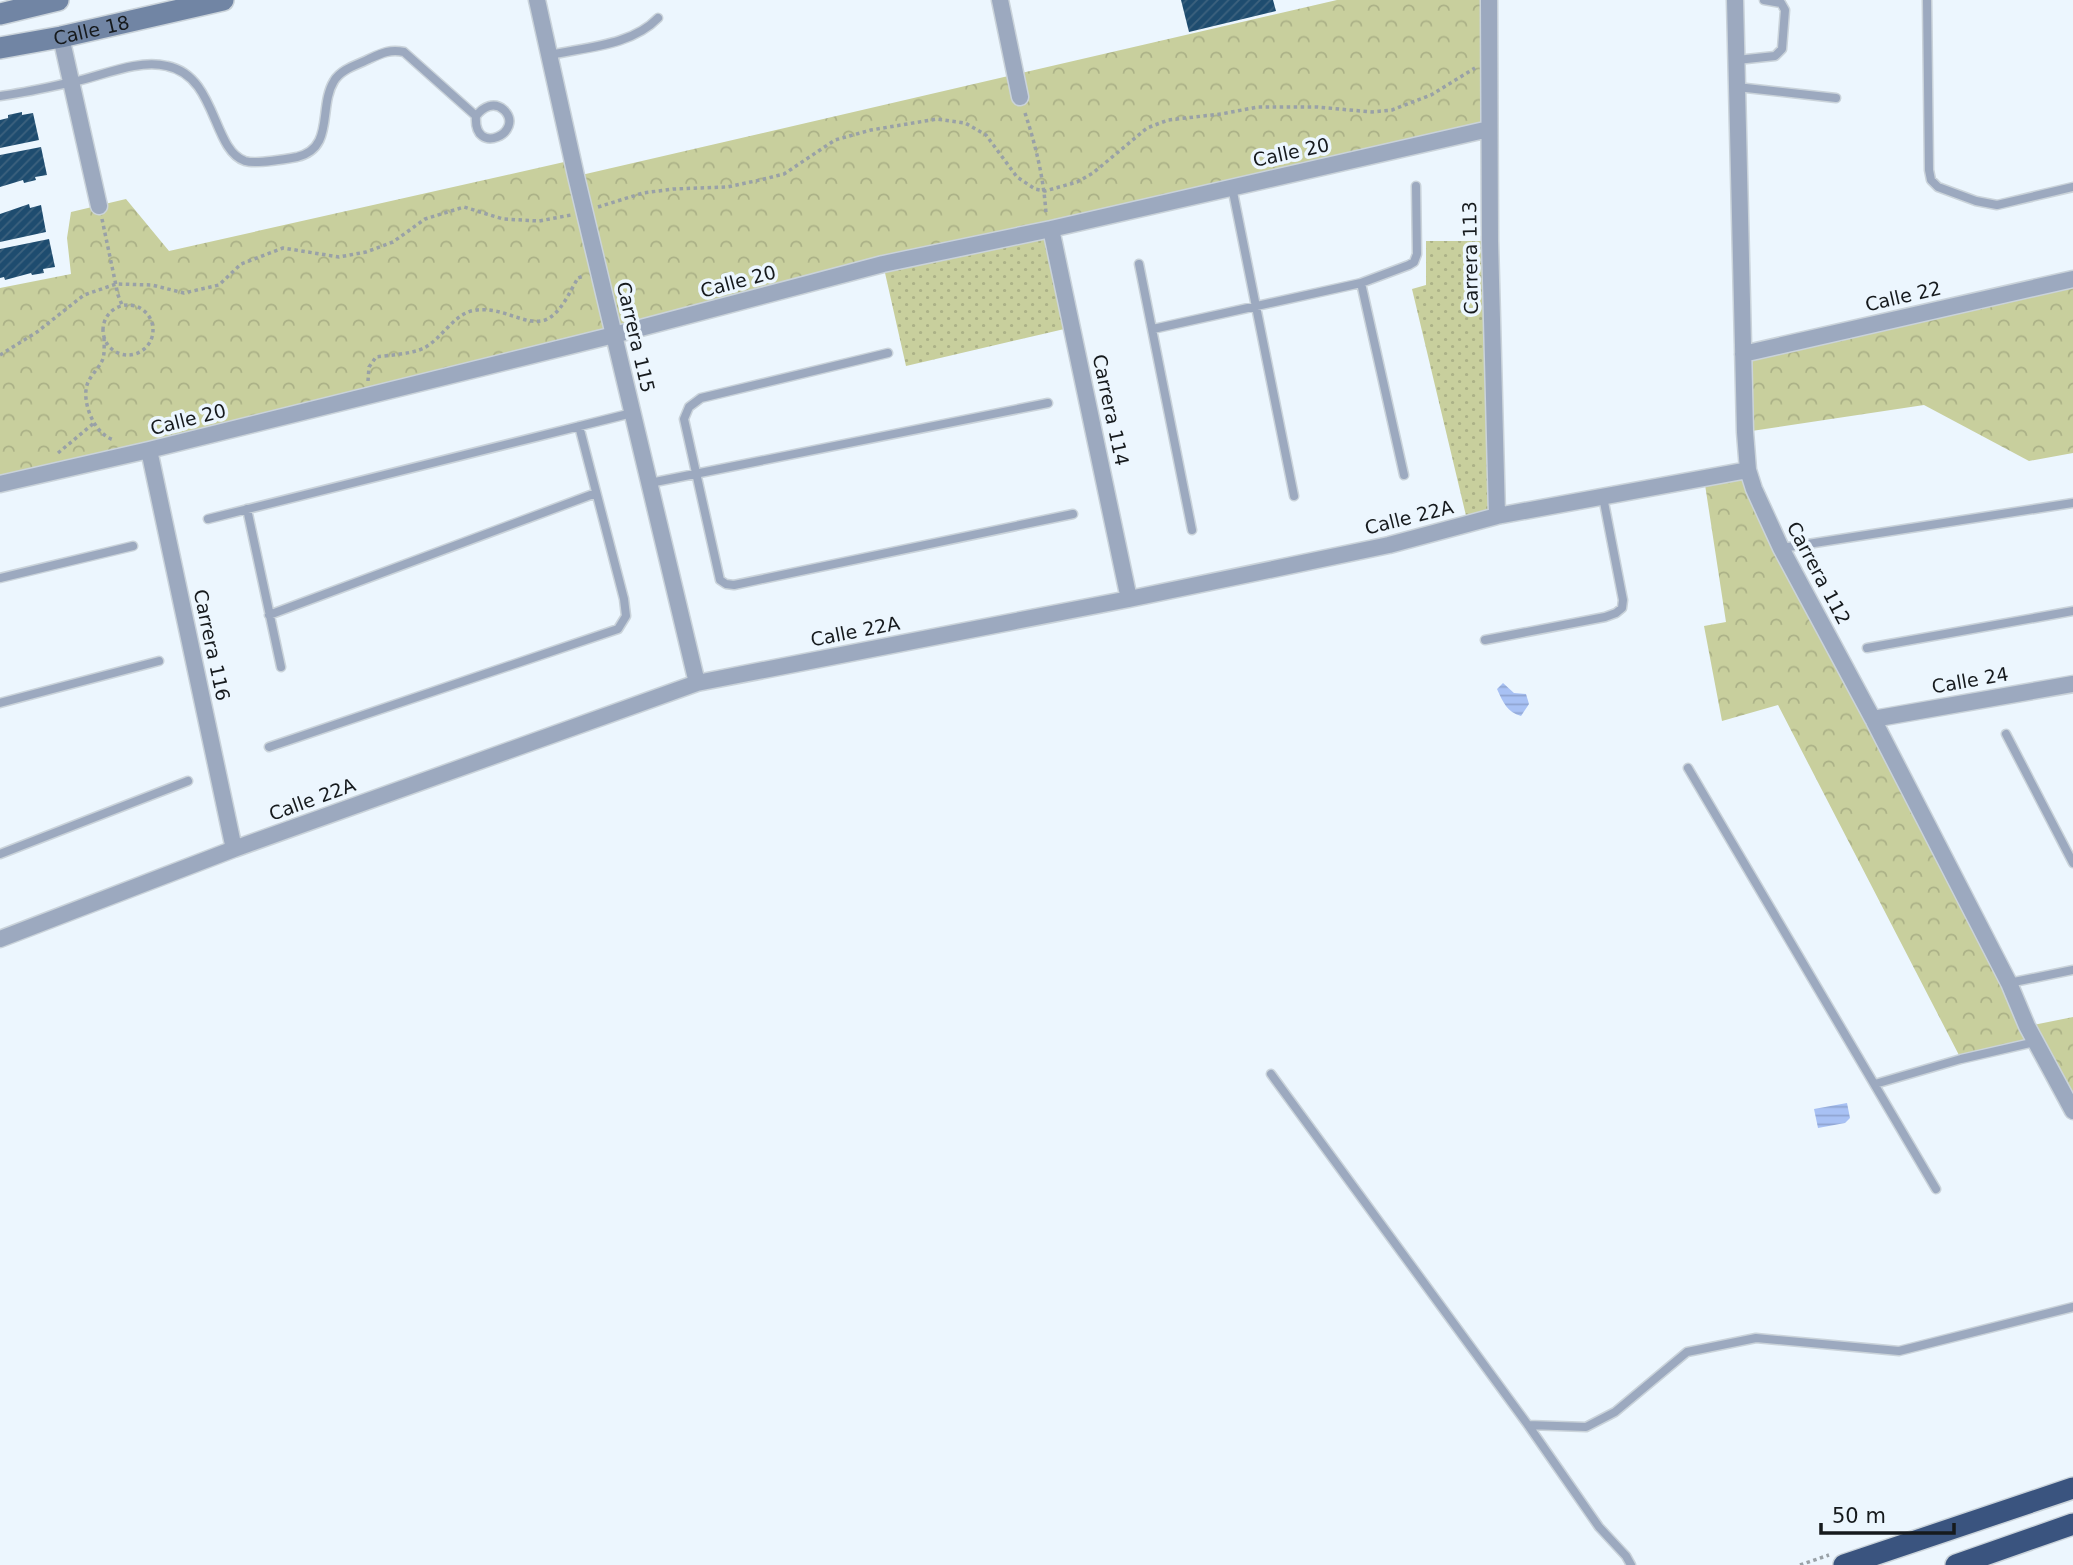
<svg xmlns="http://www.w3.org/2000/svg" width="2073" height="1565" font-family="'DejaVu Sans',sans-serif">
  <style>
    .grass { fill: url(#grass-dots) }
    .park { fill: url(#park-crowns) }
    .water { fill: url(#water-rules) }
    .building { fill: url(#building-hatch) }
    .lines { fill: none; stroke-linecap: round; stroke-linejoin: round }
    .lane-casing { stroke: #cad3da; stroke-width: 11 }
    .street-casing { stroke: #cad3da; stroke-width: 19 }
    .secondary-casing { stroke: #cad3da; stroke-width: 24 }
    .highway-casing { stroke: #cad3da; stroke-width: 24 }
    .path { stroke: #99a1a7; stroke-width: 3.5; stroke-dasharray: 3.5 3.5; stroke-linecap: butt }
    .lane { stroke: #9ca9bf; stroke-width: 8 }
    .street { stroke: #9ca9bf; stroke-width: 16 }
    .secondary { stroke: #7185a4; stroke-width: 21 }
    .highway { stroke: #3a547f; stroke-width: 21 }
    .labels { text-anchor: middle; dominant-baseline: central; stroke-width: 7; stroke-linejoin: round; paint-order: stroke }
    .street-label { font-size: 19px; fill: #161a1d; stroke: #ecf6fe }
  </style>
  <defs>
    <pattern id="grass-dots" width="8" height="8" patternUnits="userSpaceOnUse" patternTransform="scale(1.75)"><rect width="8" height="8" fill="#c8cf9d"/><path d="M2 2h.1M6 6h.1" fill="none" stroke="#abb187" stroke-width="1.8" stroke-linecap="round"/></pattern>
    <pattern id="park-crowns" width="20" height="18" patternUnits="userSpaceOnUse" patternTransform="scale(1.75)"><rect width="20" height="18" fill="#c8cf9d"/><path d="M2 6a3 3 0 1 1 6 0M12 15a3 3 0 1 1 6 0" fill="none" stroke="#abb187"/></pattern>
    <pattern id="water-rules" width="6" height="5" patternUnits="userSpaceOnUse" patternTransform="scale(1.75)"><rect width="6" height="5" fill="#a8c1f4"/><path d="M0 2.5h6" fill="none" stroke="#90a5d1"/></pattern>
    <pattern id="building-hatch" width="6" height="6" patternUnits="userSpaceOnUse" patternTransform="scale(1.75)"><rect width="6" height="6" fill="#1e4c6f"/><path d="M-1 1l2-2M0 6l6-6M5 7l2-2" fill="none" stroke="#3d627e"/></pattern>
  </defs>
  <rect width="100%" height="100%" fill="#ecf6fe"/>
  <path class="grass" d="M1051,229L1073,327L906,366L883,264Z
    M1426,241H1490L1497,516L1468,524L1412,289L1426,285Z"/>
  <path class="park" d="M1337,0H1489V129L1231,186L0,484V288L71,274L67,238L71,212L126,199L169,251L573,160L577,176Z
    M2073,279V453L2029,461L1924,405L1745,432L1743,354Z
    M1748,470L2028,1026L2073,1017V1111L2035,1042L1961,1059L1778,705L1722,721L1704,626L1726,622L1704,478Z"/>
  <path class="water" d="M1503,683L1514,693L1526,694L1529,704L1521,716C1507,712 1503,702 1497,689Z
    M1847,1103L1850,1118L1845,1123L1818,1128L1814,1109Z"/>
  <path class="building" d="M1181,0H1273L1276,11L1189,32Z
    M22,112V115L33,113L39,140L0,148V120L8,118V115Z
    M41,147L47,175L35,177L36,180L24,183L23,180L0,187V155Z
    M29,204L30,208L41,205L46,232L0,242V214Z
    M49,239L55,267L43,269L44,273L32,275L31,273L5,280L4,277L0,278V249Z"/>
  <g class="lines">
    <g class="lane-casing">
      <path id="lane" d="M1927,0L1929,170L1931,180L1938,187L1976,201L1997,205L2073,187
        M550,55C585,47 631,46 658,18
        M1737,60L1775,56L1782,49L1785,10L1781,3L1764,0
        M1737,87L1836,98
        M0,96C24,93 49,87 73,82C102,76 137,59 167,66C217,76 212,150 245,161C255,164 286,159 297,157C335,148 318,107 334,81C341,69 357,65 369,59C382,53 390,49 404,52L476,116C473,158 526,132 504,110C494,101 483,107 476,116
        M1232,187L1294,496
        M1139,264L1192,530
        M1361,283L1404,475
        M1153,329L1361,283L1409,265L1414,262L1417,254L1416,186
        M888,353L701,398L689,407L684,419L720,580L726,584L734,585L1073,514
        M650,483L1048,403
        M247,509L281,667
        M208,519L632,413
        M1782,548L2073,503
        M0,578L133,546
        M269,615L596,493
        M1485,640L1605,617L1616,613L1622,608L1623,600L1603,497
        M1867,648L2073,611
        M0,703L159,661
        M2006,734L2073,863
        M269,747L618,629L626,616L624,599L579,426
        M1688,768L1936,1189
        M0,854L188,781
        M2009,983L2073,970
        M1271,1074L1528,1425L1599,1527L1626,1556L1631,1565
        M1875,1084L1961,1059L2035,1042
        M1528,1425L1586,1427L1615,1412L1687,1352L1756,1338L1899,1351L2073,1307"/>
    </g>
    <g class="street-casing">
      <path id="street" d="M537,0L576,176L697,683
        M1000,0L1020,97
        M1489,0L1490,241L1497,516
        M1735,0L1745,432L1748,470L1754,489L1781,548L1873,719L2009,983L2027,1026L2073,1111
        M61,37L99,206
        M1051,229L1129,599
        M1743,354L2073,279
        M149,450L234,849
        M0,484L149,450L614,335L883,264L1051,229L1489,129
        M1873,719L2073,684
        M0,939L234,849L697,683L1129,599L1389,545L1497,516L1748,470"/>
    </g>
    <g class="secondary-casing">
      <g id="secondary">
        <path d="M0,14L58,0"/>
        <path id="s1" d="M0,48L61,37L223,0"/>
      </g>
    </g>
    <g class="highway-casing">
      <path id="highway" d="M1844,1565L2073,1488
        M1956,1565L2073,1524"/>
    </g>
    <path class="path" d="M1025,113C1036,146 1044,180 1046,214
      M598,207L643,193L673,189L727,187L760,180L784,174L835,140L871,130L937,119L965,123L986,135L1017,177L1035,189L1045,191L1077,182L1093,173L1147,128L1168,120L1221,114L1258,107H1317L1372,112L1392,110L1431,95L1475,68
      M102,219L118,295L122,305
      M103 330a25 25 0 1 1 50 0a25 25 0 1 1-50 0Z
      M104,338C104,345 105,355 102,361C97,371 87,378 86,390C84,408 96,435 114,440
      M0,355L37,332L84,295L116,284L152,285L184,293L219,285L241,264L283,248L339,257L366,252L393,242L425,219L464,207L503,219L539,221L571,215
      M368,381L369,367L376,357C390,355 412,354 424,348C441,339 453,316 471,311C501,304 524,327 545,320C561,314 570,291 578,278L583,276
      M58,453L94,423
      M1800,1565L1829,1555"/>
    <use href="#lane" class="lane"/>
    <use href="#street" class="street"/>
    <use href="#secondary" class="secondary"/>
    <use href="#highway" class="highway"/>
  </g>
  <g class="labels">
    <g class="street-label">
      <text stroke="none"><textPath href="#s1" startOffset="93">Calle 18</textPath></text>
      <text transform="translate(1291 152) rotate(-12)">Calle 20</text>
      <text transform="translate(1470 258) rotate(-91)">Carrera 113</text>
      <text transform="translate(738 281) rotate(-15)">Calle 20</text>
      <text transform="translate(1903 296) rotate(-13)">Calle 22</text>
      <text transform="translate(636 337) rotate(77)">Carrera 115</text>
      <text transform="translate(1111 410) rotate(78)">Carrera 114</text>
      <text transform="translate(188 419) rotate(-14)">Calle 20</text>
      <text transform="translate(1409 517) rotate(-14)">Calle 22A</text>
      <text transform="translate(1819 573) rotate(62)">Carrera 112</text>
      <text transform="translate(855 631) rotate(-11)">Calle 22A</text>
      <text transform="translate(212 645) rotate(78)">Carrera 116</text>
      <text transform="translate(1970 680) rotate(-10)">Calle 24</text>
      <text transform="translate(312 799) rotate(-20)">Calle 22A</text>
    </g>
  </g>
  <path d="M1821 1523v10h133v-10" fill="none" stroke="#161a1d" stroke-width="3.5"/>
  <text x="1832" y="1523" font-size="21" fill="#161a1d" stroke="#ecf6fe" stroke-width="5" paint-order="stroke">50 m</text>
</svg>
